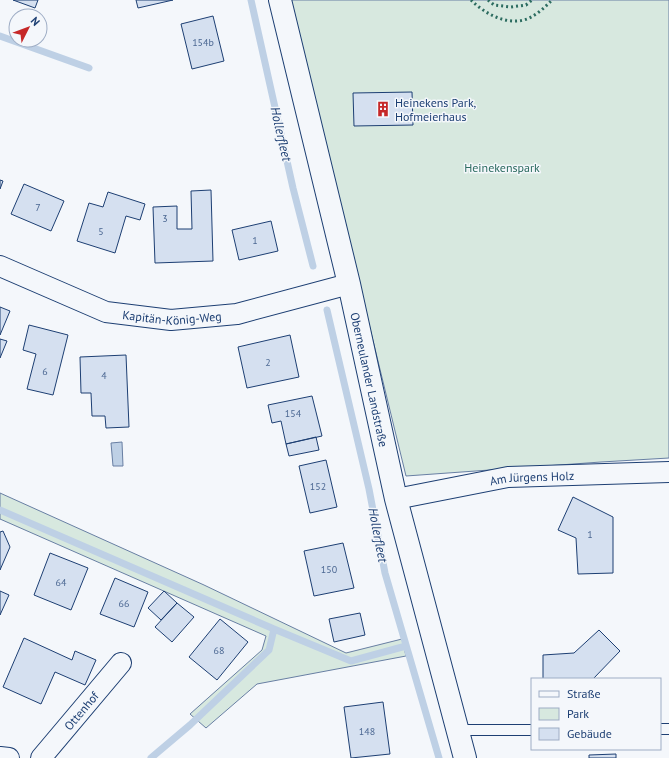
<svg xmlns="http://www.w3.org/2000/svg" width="669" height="758" font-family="'PT Sans',sans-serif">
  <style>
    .green { fill: #d7e8df; stroke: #687fa3 }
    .water { fill: #bed0e5; stroke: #687fa3 }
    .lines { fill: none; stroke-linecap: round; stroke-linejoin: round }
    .stream { stroke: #bed0e5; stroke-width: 7 }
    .building { fill: #d5e0f0; stroke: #1d3f73 }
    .service-casing { stroke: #1d3f73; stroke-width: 12 }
    .minor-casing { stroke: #1d3f73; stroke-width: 22 }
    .tertiary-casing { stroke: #1d3f73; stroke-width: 24 }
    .service { stroke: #f4f7fb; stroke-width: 10 }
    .minor { stroke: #f4f7fb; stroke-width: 20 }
    .tertiary { stroke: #f4f7fb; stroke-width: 22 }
    .hedge { stroke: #2c6c60; stroke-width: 3; stroke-dasharray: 2 3; stroke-linecap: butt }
    .labels { text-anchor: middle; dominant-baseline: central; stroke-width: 3; stroke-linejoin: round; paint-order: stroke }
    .number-label { font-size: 10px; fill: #4b6792 }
    .poi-label { font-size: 12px; fill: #1d3f73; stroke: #f4f7fb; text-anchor: start }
    .park-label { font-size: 12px; fill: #2c6c60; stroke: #f4f7fb }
    .street-label { font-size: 12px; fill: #1d3f73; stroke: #f4f7fb }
    .water-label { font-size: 13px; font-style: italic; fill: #1d3f73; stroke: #f4f7fb }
  </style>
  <rect width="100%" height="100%" fill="#f4f7fb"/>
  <path class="green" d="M290,0H669V458L601,462L406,476Z
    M0,493L204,585L346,653L402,639L406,656L257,684L206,728L190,714L262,650L266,636L0,519Z"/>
  <path class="water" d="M122,442L123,466H113L111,443Z"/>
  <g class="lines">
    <path class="stream" d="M251,0L293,188L313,266
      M0,36L89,68
      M327,310L369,489L385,573L439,758
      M0,510L274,629L351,661L406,646
      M151,758L190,725L269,650L274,629"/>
  </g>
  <path class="building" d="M13,0H38L35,8Z
    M136,0H173L138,8Z
    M213,16L224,61L192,69L181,24Z
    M412,92L413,125L354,126L353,93Z
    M0,180L3,181L0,189Z
    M24,184L64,201L51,231L11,214Z
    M211,190L213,261L155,263L153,207L177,206V229H192L191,191Z
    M108,192L145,204L140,220L126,216L115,253L77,241L89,203L103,207Z
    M271,221L278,251L239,260L232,230Z
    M0,307L10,311L0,335Z
    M29,325L68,335L53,395L27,389L36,354L23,350Z
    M290,335L299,377L247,388L238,347Z
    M0,339L7,341L0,358Z
    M126,355L129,427L106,428L105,416H92L91,393H81L80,357Z
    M312,396L322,436L286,444L281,421L272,423L268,405Z
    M316,437L319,450L289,456L286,444Z
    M326,460L337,507L310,513L299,466Z
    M573,497L613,517V573L578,574L576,538L558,530Z
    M3,531L10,547L0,570V532Z
    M343,543L354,588L314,596L304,551Z
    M50,553L88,568L71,610L34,595Z
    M115,578L148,592L134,627L100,614Z
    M0,591L9,595L0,615Z
    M164,591L177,603L161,620L148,608Z
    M177,603L194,617L172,642L155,627Z
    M360,613L365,635L334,642L329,619Z
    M220,619L248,642L217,680L189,657Z
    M599,630L620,651L593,679H543V655L574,653Z
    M24,638L72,660L75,651L96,660L85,685L55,672L41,704L3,687Z
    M383,702L390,754L351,758L344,707Z
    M616,754V758H589V755Z"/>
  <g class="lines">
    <g class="service-casing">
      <path id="service" d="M660,729H669
        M458,730H532"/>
    </g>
    <g class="minor-casing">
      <g id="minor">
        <path id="s1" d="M0,266L106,312L171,320L237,314L349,284"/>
        <path id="s2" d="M396,499L508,477L669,472"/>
        <path d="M0,757L9,758"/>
        <path id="s3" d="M41,758L121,663"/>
      </g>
    </g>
    <g class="tertiary-casing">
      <g id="tertiary">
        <path id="s4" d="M280,0L349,284L396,499L465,758"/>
      </g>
    </g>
    <use href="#service" class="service"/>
    <use href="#minor" class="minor"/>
    <use href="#tertiary" class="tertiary"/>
    <path class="hedge" d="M471,0C485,14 507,26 527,19C537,15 545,7 552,0
      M488,0L494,5L511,7L526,5L532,0"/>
  </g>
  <defs>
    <g id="building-bare" transform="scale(1.2)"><path d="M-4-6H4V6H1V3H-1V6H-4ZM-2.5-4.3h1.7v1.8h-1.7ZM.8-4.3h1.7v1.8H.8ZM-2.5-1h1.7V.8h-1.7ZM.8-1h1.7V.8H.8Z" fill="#c62828" stroke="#f4f7fb" stroke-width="2.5" paint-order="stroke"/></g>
  </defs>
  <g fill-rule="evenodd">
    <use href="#building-bare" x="383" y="109"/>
  </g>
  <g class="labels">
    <g class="number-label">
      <text x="203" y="42">154b</text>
      <text x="38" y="207">7</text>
      <text x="165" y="218">3</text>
      <text x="101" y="231">5</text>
      <text x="255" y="240">1</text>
      <text x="268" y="362">2</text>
      <text x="45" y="371">6</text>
      <text x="104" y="375">4</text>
      <text x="293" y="413">154</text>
      <text x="318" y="486">152</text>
      <text x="590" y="534">1</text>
      <text x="329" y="569">150</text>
      <text x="61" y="582">64</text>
      <text x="124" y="603">66</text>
      <text x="219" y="650">68</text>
      <text x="367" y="731">148</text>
    </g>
    <g class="poi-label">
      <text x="395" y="102">Heinekens Park,<tspan x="395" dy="14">Hofmeierhaus</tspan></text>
    </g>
    <g class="park-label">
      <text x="502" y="167">Heinekenspark</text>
    </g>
    <g class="street-label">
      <text stroke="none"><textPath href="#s1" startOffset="182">Kapitän-König-Weg</textPath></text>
      <text stroke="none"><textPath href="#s4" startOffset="390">Oberneulander Landstraße</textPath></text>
      <text stroke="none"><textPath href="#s2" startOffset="138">Am Jürgens Holz</textPath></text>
      <text stroke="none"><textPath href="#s3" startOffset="62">Ottenhof</textPath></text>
    </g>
    <g class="water-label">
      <text transform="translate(281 134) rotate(77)">Hollerfleet</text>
      <text transform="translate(378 535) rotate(79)">Hollerfleet</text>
    </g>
  </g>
  <rect x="531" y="678" width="130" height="72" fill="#f4f7fb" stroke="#9eadc5"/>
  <rect x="539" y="691" width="20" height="6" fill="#f4f7fb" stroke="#9eadc5"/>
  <text x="567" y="698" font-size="12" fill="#1d3f73">Straße</text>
  <rect x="539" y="708" width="20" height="12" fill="#d7e8df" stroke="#9eadc5"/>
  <text x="567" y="718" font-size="12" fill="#1d3f73">Park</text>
  <rect x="539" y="728" width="20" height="12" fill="#d5e0f0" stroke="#9eadc5"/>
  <text x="567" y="738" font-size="12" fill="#1d3f73">Gebäude</text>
  <g transform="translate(28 28) rotate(48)"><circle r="19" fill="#f4f7fb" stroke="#9eadc5"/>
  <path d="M0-3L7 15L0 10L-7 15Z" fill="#c62828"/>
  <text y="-6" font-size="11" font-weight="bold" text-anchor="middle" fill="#1d3f73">N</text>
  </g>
</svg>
